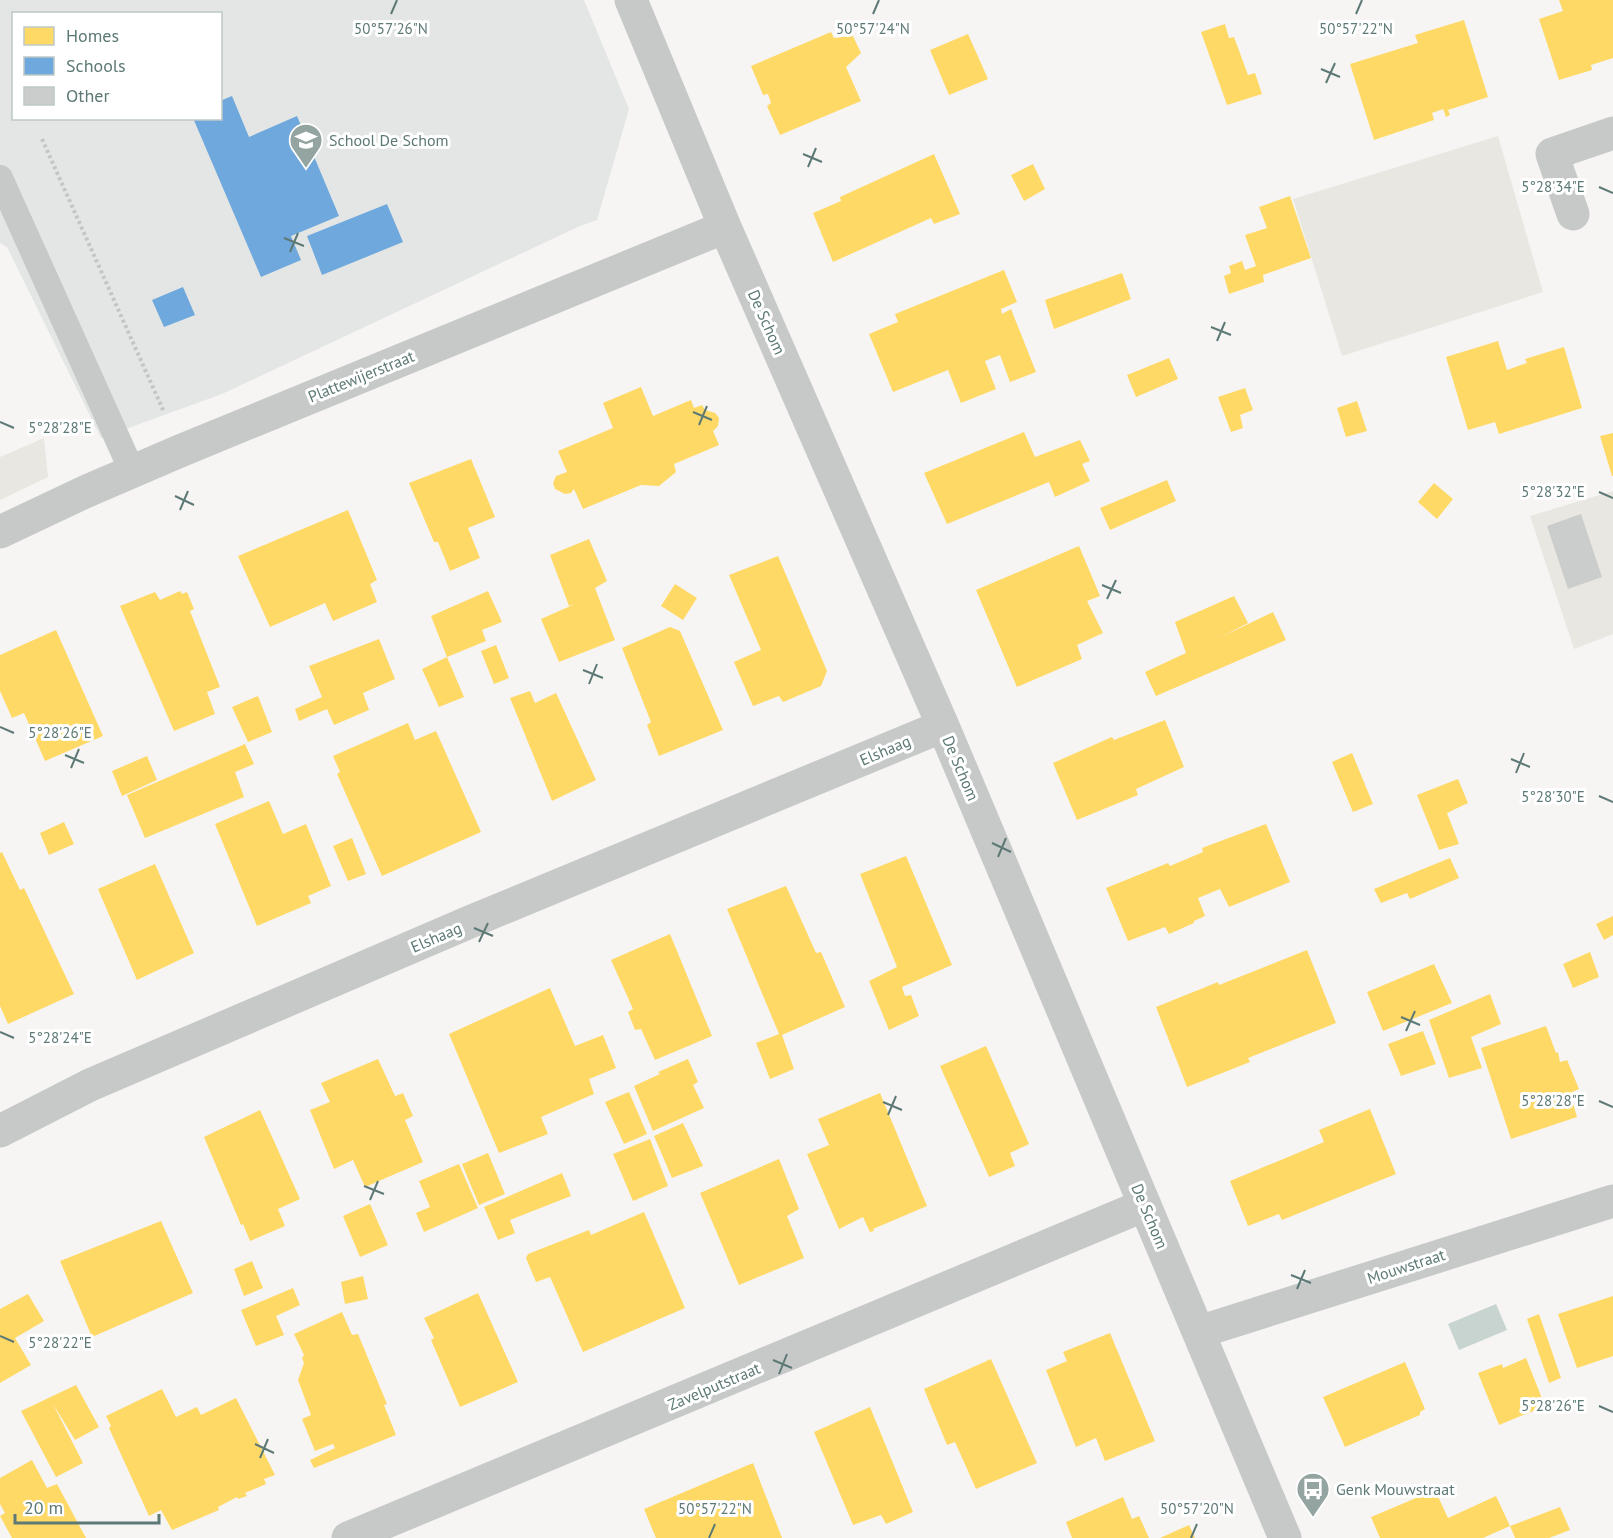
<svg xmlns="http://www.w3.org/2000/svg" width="1613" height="1538" font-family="'PT Sans',sans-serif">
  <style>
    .built { fill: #e3e6e4; fill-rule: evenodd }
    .green { fill: #e8e7e1 }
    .water { fill: #c8d4d0 }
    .homes { fill: #ffd966 }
    .schools { fill: #6fa8dc }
    .building { fill: #cbcdcc }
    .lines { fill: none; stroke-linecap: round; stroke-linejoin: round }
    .path { stroke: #c4c6c5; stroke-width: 4; stroke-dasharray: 3 3; stroke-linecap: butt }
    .service { stroke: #c6c9c8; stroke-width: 26 }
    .minor { stroke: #c6c9c8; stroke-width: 33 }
    .ticks { fill: none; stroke: #5d7975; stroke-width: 2 }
    .labels { text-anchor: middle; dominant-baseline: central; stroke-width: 6; stroke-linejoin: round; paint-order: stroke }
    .poi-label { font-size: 16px; fill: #5d7975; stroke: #fff; text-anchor: start }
    .street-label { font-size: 16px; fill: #5d7975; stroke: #fff }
    .ticks-label { font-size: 15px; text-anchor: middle; fill: #5d7975; stroke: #fff; stroke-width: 6; stroke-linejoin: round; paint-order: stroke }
  </style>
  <rect width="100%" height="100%" fill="#f6f5f4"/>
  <path class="built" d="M0,0H584L629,109L597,220L580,226L222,394L101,438L7,247L0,243ZM14,14H220V118H14Z"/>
  <path class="green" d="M1498,136L1543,292L1342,356L1293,199Z
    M44,438L48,477L0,500V457Z
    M1613,491V634L1574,649L1530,516Z"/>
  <path class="water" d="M1496,1304L1507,1330L1459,1350L1448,1324Z"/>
  <path class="homes" d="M1559,0H1613V58L1591,65L1592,70L1559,80L1539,19L1563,11Z
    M1464,20L1488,97L1448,110L1450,115L1446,117L1443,109L1432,113L1434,120L1374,140L1350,64L1418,43L1415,35Z
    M1225,24L1229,38L1234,37L1248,75L1255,73L1262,94L1227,105L1201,32Z
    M831,32L834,38L853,36L861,53L846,67L861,101L780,135L767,106L771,103L768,94L763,95L751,66Z
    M968,34L988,79L949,95L930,50Z
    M934,154L960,214L934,224L931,218L833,262L813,213L841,201L840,197Z
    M1033,164L1045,189L1024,201L1011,175Z
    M1290,196L1311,258L1263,275L1264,282L1229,294L1224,276L1231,273L1229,266L1242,261L1245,270L1256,266L1245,235L1267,228L1259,207Z
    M1004,270L1017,302L1001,309L1002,314L1011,309L1036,372L1010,382L1000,355L985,361L996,389L961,403L948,370L893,392L869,334L898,322L895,314Z
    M1122,273L1131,299L1054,329L1045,300Z
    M1498,341L1507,370L1527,363L1525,359L1564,347L1582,408L1499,434L1495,422L1468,430L1446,357Z
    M1169,358L1178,379L1136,397L1127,375Z
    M641,387L653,416L691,400L694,408L702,405L705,410L715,413L719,418L718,426L713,431L719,445L674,464L676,472L659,486L641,485L583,509L574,489L571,493L565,494L555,489L553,483L556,476L567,472L558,451L613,428L603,403Z
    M1245,388L1253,410L1240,415L1243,428L1231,432L1218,397Z
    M1357,401L1367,431L1346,437L1337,408Z
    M1024,432L1035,457L1080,440L1090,461L1082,464L1090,481L1055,497L1049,482L947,524L924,473Z
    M1613,433V476H1612L1600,436Z
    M471,459L495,517L468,528L480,558L450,571L438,542H434L409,483Z
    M1167,480L1176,501L1110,530L1100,508Z
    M1434,483L1453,499L1437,519L1418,502Z
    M348,510L377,580L370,584L377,602L333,621L325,603L270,627L238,556Z
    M589,539L607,581L595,588L615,640L559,662L541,619L575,604L569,606L550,555Z
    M1079,546L1100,596L1087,601L1103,633L1077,645L1082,659L1017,687L976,590Z
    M778,556L827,671L821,686L783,702L779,696L753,706L734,662L761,650L729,575Z
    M675,584L697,598L683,620L661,606Z
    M180,591L182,594L187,592L194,609L190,611L220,687L207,692L215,714L174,731L120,606L155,592L160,600Z
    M488,591L502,622L482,630L486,641L447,657L431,616Z
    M1234,596L1248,623L1219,638L1273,612L1286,640L1156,696L1145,672L1186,653L1175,622Z
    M670,627L680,631L723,730L659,756L647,725L651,722L622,648Z
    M56,630L103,736L45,761L24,713L12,718L0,691V655Z
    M379,639L395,679L363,693L369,710L334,725L327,709L299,721L295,709L322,697L309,666Z
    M496,645L509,678L494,684L481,651Z
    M447,657L464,697L439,707L422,669Z
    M530,691L535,703L556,693L596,780L552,801L510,698Z
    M258,696L272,732L248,742L232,707Z
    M1165,720L1184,767L1136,789L1138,795L1077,820L1053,763L1112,737L1114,740Z
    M408,723L415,740L436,731L481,832L382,876L337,774L340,772L333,756Z
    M245,744L254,764L235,772L244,797L145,838L127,795Z
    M1352,753L1373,804L1353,812L1332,762Z
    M147,756L157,780L122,796L112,771Z
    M1458,779L1468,803L1447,813L1459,844L1439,850L1417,795Z
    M269,801L283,834L306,824L331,886L308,896L311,903L257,926L215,824Z
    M64,822L74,844L49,855L40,833Z
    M1266,824L1290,882L1229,907L1220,889L1198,898L1205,916L1194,921V923L1169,934L1165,927L1128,941L1106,888L1168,863L1170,866L1203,852L1202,848Z
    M352,838L366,874L348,881L333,846Z
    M2,852L20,890L24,888L74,994L8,1024L0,1006V853Z
    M906,856L952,965L902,987L905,996L911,995L919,1016L889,1030L869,981L897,967L860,874Z
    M1450,858L1459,878L1410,899L1407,893L1381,903L1374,889Z
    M155,864L194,953L137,980L98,889Z
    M786,886L816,953L821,952L845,1007L782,1035L794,1069L770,1079L756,1043L779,1034L727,909Z
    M1613,916V935L1604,940L1596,924Z
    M670,934L712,1036L655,1060L641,1029L635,1030L628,1012L633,1009L611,960Z
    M1307,950L1336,1023L1248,1058L1250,1062L1187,1087L1156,1007L1218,982L1219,985Z
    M1590,952L1599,977L1573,988L1563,964Z
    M1434,964L1452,1003L1383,1031L1367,992Z
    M550,988L575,1046L603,1035L616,1068L589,1079L594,1094L541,1117L548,1134L499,1153L449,1034Z
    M1490,994L1501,1024L1471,1037L1482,1068L1449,1078L1429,1020Z
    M1546,1026L1556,1053L1558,1052L1560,1062L1567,1060L1579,1089L1570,1093L1577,1117L1511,1139L1481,1048Z
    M1423,1031L1436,1064L1401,1076L1388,1044Z
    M986,1046L1029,1144L1010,1153L1015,1166L989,1177L940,1066Z
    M378,1059L395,1096L403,1093L413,1116L405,1120L423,1162L365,1187L353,1160L334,1169L310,1110L330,1102L321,1083Z
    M688,1059L698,1082L693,1085L704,1108L653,1131L634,1086L660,1074L658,1072Z
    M629,1092L647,1134L624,1144L605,1102Z
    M880,1093L927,1206L873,1229L874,1231L870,1232L863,1217L839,1229L807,1154L829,1145L818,1119Z
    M1370,1109L1396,1174L1282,1220L1279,1214L1248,1226L1230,1181L1324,1142L1319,1130Z
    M260,1110L300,1199L278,1209L285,1226L250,1241L243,1224L241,1225L204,1137Z
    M683,1123L703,1166L672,1178L654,1136Z
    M650,1139L668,1186L633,1201L613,1154Z
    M488,1153L505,1194L479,1205L462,1164Z
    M779,1159L799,1209L787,1216L804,1258L739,1285L700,1193Z
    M459,1164L478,1208L424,1232L416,1213L430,1207L419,1181Z
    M562,1173L571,1196L510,1220L515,1233L498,1240L484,1207Z
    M370,1204L388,1245L360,1257L343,1216Z
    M644,1212L685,1308L583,1352L550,1277L536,1282L526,1258L528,1254L589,1230L591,1235Z
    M161,1221L193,1293L92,1337L60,1261Z
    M252,1261L263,1288L244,1296L234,1269Z
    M363,1276L368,1299L345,1304L341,1282Z
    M293,1288L300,1305L276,1316L284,1335L256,1346L241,1310Z
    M478,1293L518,1382L460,1407L431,1340L434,1338L424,1318Z
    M28,1294L44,1321L15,1338L31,1365L0,1383V1309Z
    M1613,1296V1356L1577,1368L1558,1314Z
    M342,1312L352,1335L358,1334L387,1404L384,1405L396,1435L314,1468L310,1460L335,1448L333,1444L315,1451L302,1419L311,1415L298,1380L304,1363L302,1358L304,1355L294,1334Z
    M1539,1314L1561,1378L1549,1383L1527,1319Z
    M1110,1333L1155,1441L1105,1461L1096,1438L1076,1447L1046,1370L1067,1361L1063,1352Z
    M1526,1358L1545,1406L1499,1425L1478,1373L1502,1364L1503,1368Z
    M991,1359L1037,1463L976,1489L955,1442L947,1445L924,1389Z
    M1405,1362L1425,1409L1420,1412V1415L1345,1447L1323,1397Z
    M76,1385L99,1427L75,1440L53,1404L83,1463L56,1477L21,1411Z
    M162,1389L176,1417L197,1407L201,1415L236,1398L275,1475L264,1479L266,1484L245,1493L247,1496L238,1499L237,1497L218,1507L219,1510L172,1530L161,1510L149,1516L109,1428L111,1426L106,1416Z
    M870,1407L913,1512L886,1524L881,1515L853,1525L814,1432Z
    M32,1460L47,1488L57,1484L86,1538H12L0,1516L5,1513L0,1504V1478Z
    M753,1463L782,1538H656L644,1509Z
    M1435,1490L1448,1518L1496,1496L1510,1526L1483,1538H1380L1371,1517Z
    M1123,1497L1132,1519L1139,1516L1149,1538H1072L1066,1522Z
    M1560,1507L1570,1530L1549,1538H1515L1510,1526Z
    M1189,1525L1195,1538H1160Z"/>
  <path class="schools" d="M232,96L249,137L297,116L339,216L291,236L301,260L261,277L193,118H220V101Z
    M387,204L403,242L322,275L307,236Z
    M183,287L195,315L164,327L152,300Z"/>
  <path class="building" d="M1581,514L1602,577L1568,589L1547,526Z"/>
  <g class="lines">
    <path class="path" d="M42,139L164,412"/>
    <path class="service" d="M0,178L132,471"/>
    <path class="minor" d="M631,0L725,227L943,726L1285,1538
      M1573,214L1552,154L1613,133
      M0,532L87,491L180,451L725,227
      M0,1131L90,1085L472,921L943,726
      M1199,1332L1613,1201
      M348,1538L1145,1205"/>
  </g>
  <path class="ticks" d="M391,14L397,0M873,14L879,0M1356,14L1362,0M1321,69L1340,77M1326,83L1335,63M803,154L822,162M808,167L816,148M1599,187L1613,193M284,238L304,246M290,252L298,233M1211,327L1231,335M1217,341L1225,322M693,412L712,420M0,422L14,428M699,425L707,406M1599,492L1613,498M175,496L194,505M180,510L188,491M1102,585L1121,593M1107,599L1116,580M583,670L603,678M589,684L597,664M0,727L14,733M65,755L84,763M1511,759L1530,767M71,768L79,749M1516,773L1524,753M1599,796L1613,802M992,843L1011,852M998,857L1006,838M474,928L493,936M479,942L488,923M1401,1017L1420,1025M1406,1031L1415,1011M0,1032L14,1038M1599,1101L1613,1107M883,1102L902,1110M888,1115L896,1096M364,1186L384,1194M370,1200L378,1181M1291,1275L1311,1283M1297,1289L1305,1270M0,1336L14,1342M773,1360L792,1368M779,1374L787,1354M1599,1406L1613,1412M255,1444L274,1453M260,1458L268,1439M709,1538L715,1524M1191,1538L1197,1524"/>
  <defs>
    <g id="school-pin" transform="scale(1.725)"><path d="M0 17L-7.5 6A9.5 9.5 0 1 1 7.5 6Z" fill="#93a4a1" stroke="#fff"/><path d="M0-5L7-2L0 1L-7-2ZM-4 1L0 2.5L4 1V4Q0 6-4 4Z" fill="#fff"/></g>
    <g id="bus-pin" transform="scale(1.725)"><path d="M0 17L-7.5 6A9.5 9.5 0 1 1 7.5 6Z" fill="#93a4a1" stroke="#fff"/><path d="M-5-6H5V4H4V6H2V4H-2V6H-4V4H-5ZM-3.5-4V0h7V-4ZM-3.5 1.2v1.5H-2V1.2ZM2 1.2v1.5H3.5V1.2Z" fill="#fff"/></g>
  </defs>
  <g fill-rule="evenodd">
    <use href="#school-pin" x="306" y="140"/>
    <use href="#bus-pin" x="1313" y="1489"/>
  </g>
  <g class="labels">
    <g class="poi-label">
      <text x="329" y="140">School De Schom</text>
      <text x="1336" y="1489">Genk Mouwstraat</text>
    </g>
    <g class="street-label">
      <text transform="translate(767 322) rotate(66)">De Schom</text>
      <text transform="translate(361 376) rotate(-22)">Plattewijerstraat</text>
      <text transform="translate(885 750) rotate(-23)">Elshaag</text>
      <text transform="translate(961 768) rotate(67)">De Schom</text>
      <text transform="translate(436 937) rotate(-23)">Elshaag</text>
      <text transform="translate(1150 1216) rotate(67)">De Schom</text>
      <text transform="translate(1406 1266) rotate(-18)">Mouwstraat</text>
      <text transform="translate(714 1386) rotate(-23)">Zavelputstraat</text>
    </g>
  </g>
  <g class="ticks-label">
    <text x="873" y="34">50°57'24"N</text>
    <text x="1356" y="34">50°57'22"N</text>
    <text x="391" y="34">50°57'26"N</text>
    <text x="1553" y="192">5°28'34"E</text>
    <text x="60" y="433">5°28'28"E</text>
    <text x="1553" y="497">5°28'32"E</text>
    <text x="60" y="738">5°28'26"E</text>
    <text x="1553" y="802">5°28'30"E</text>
    <text x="60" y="1043">5°28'24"E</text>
    <text x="1553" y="1106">5°28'28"E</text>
    <text x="60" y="1348">5°28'22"E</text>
    <text x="1553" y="1411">5°28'26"E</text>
    <text x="715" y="1514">50°57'22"N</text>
    <text x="1197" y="1514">50°57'20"N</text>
  </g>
  <rect x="12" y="12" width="210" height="108" fill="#ffffff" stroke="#bec9c8" stroke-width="1.5"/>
  <rect x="24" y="27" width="30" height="18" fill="#ffd966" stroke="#bec9c8" stroke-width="1.5"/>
  <text x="66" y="42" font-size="18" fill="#5d7975">Homes</text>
  <rect x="24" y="57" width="30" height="18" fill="#6fa8dc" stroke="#bec9c8" stroke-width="1.5"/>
  <text x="66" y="72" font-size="18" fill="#5d7975">Schools</text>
  <rect x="24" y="87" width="30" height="18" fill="#cbcdcc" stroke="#bec9c8" stroke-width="1.5"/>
  <text x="66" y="102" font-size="18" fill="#5d7975">Other</text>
  <path d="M15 1514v9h144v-9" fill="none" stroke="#5d7975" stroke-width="3"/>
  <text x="24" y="1514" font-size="18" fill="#5d7975" stroke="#ffffff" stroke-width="4.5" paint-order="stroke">20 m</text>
</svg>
